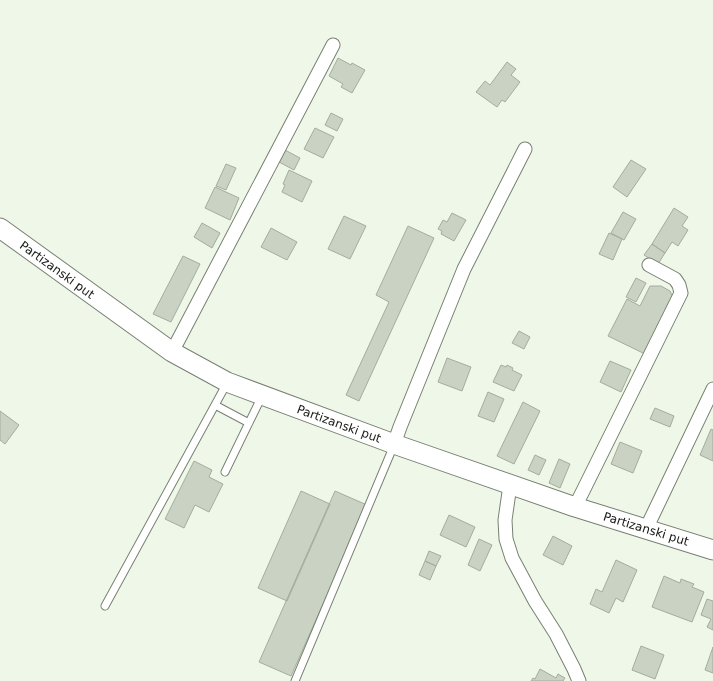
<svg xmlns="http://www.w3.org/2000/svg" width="713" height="681" font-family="'DejaVu Sans',sans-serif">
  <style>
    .building { fill: #cad3c3; stroke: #a4ad9d }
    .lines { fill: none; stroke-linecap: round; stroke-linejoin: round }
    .lane-casing { stroke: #788072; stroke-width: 9 }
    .street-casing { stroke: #788072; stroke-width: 15 }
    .secondary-casing { stroke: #788072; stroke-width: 21 }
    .lane { stroke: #fff; stroke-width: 7 }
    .street { stroke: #fff; stroke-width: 13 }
    .secondary { stroke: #fff; stroke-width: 19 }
    .labels { text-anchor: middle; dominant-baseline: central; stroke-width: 3; stroke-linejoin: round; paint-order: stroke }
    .street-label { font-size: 12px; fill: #161914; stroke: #fff }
  </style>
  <rect width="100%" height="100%" fill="#eff8e8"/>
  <path class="building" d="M338,58L351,65L352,63L365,70L352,93L341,87L343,84L329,76Z
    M507,62L516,69L511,75L520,82L505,102L502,100L497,107L476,92L485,81L490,85Z
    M331,113L343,119L337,131L325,125Z
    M315,128L334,137L323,158L304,149Z
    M285,150L300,158L294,170L279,162Z
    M631,160L646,169L627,197L613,187Z
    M226,164L236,168L226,190L216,186Z
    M289,170L312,181L302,202L282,192L285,185L283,184Z
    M215,187L239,198L230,220L205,208Z
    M674,208L688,217L682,226L688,230L678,246L672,242L665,253L652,244Z
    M623,212L636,219L624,240L611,233Z
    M452,213L466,220L454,241L441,234L442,231L438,229L443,220L447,222Z
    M344,216L366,226L350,259L328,249Z
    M202,223L220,233L212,248L194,237Z
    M408,226L434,238L359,401L346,395L389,302L376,295Z
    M271,228L297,242L287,260L261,247Z
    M609,233L622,239L613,260L599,254Z
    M652,244L665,253L658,264L644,255Z
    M183,256L200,264L171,322L153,314Z
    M636,278L646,283L636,302L626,297Z
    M650,286H661L670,291L673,297L645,354L608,336L627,299L640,306Z
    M519,331L530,337L524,349L512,343Z
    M447,358L471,367L462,391L438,382Z
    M610,361L631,370L621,392L600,382Z
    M501,365L506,367L507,365L513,368L512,370L522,375L514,391L493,382Z
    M488,392L504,399L494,422L478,416Z
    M523,402L540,411L514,464L497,456Z
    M655,408L674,416L670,427L650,419Z
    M0,411L19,425L5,444L0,440Z
    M711,429L713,430V461L700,455Z
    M620,442L642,451L633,473L611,464Z
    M535,455L546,460L539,475L528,470Z
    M559,459L570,464L560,488L549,483Z
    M194,461L212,470L209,477L223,484L209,512L195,505L184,528L165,519Z
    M301,491L330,504L287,601L258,588Z
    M335,491L367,505L291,676L259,662Z
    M449,515L475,527L466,547L440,535Z
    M553,536L572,546L563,565L543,555Z
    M479,539L492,545L480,571L468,565Z
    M429,551L441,556L436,566L425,561Z
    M616,560L637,570L623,602L616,598L609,613L590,604L596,589L602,592Z
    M425,561L436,566L430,580L419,575Z
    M664,576L680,583L681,579L694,584L692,587L704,592L692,622L652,607Z
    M707,599L713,601V630L707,627L711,619L701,615Z
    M641,646L664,655L655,679L632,670Z
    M713,647V673L705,670Z
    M540,669L556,678L558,674L565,678L563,681H531L533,678L535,679Z"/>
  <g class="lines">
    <g class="lane-casing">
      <path id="lane" d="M215,405L249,423
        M225,472L262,396
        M105,606L227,383
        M295,681L394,445"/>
    </g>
    <g class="street-casing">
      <path id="street" d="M172,352L333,45
        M394,444L400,427L464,269L525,149
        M510,485L505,520L506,539L512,558L535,601L556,634L574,669L579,681
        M575,507L681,293L679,285L675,279L649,265
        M646,529L713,389"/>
    </g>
    <g class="secondary-casing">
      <path id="secondary" d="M0,228L172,352L227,382L394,444L575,507L713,550"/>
    </g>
    <use href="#lane" class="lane"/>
    <use href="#street" class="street"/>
    <use href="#secondary" class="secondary"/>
  </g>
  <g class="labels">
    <g class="street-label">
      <text transform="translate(57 270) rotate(36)">Partizanski put</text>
      <text transform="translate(339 424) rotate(20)">Partizanski put</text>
      <text transform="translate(646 529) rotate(17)">Partizanski put</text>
    </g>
  </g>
</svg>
